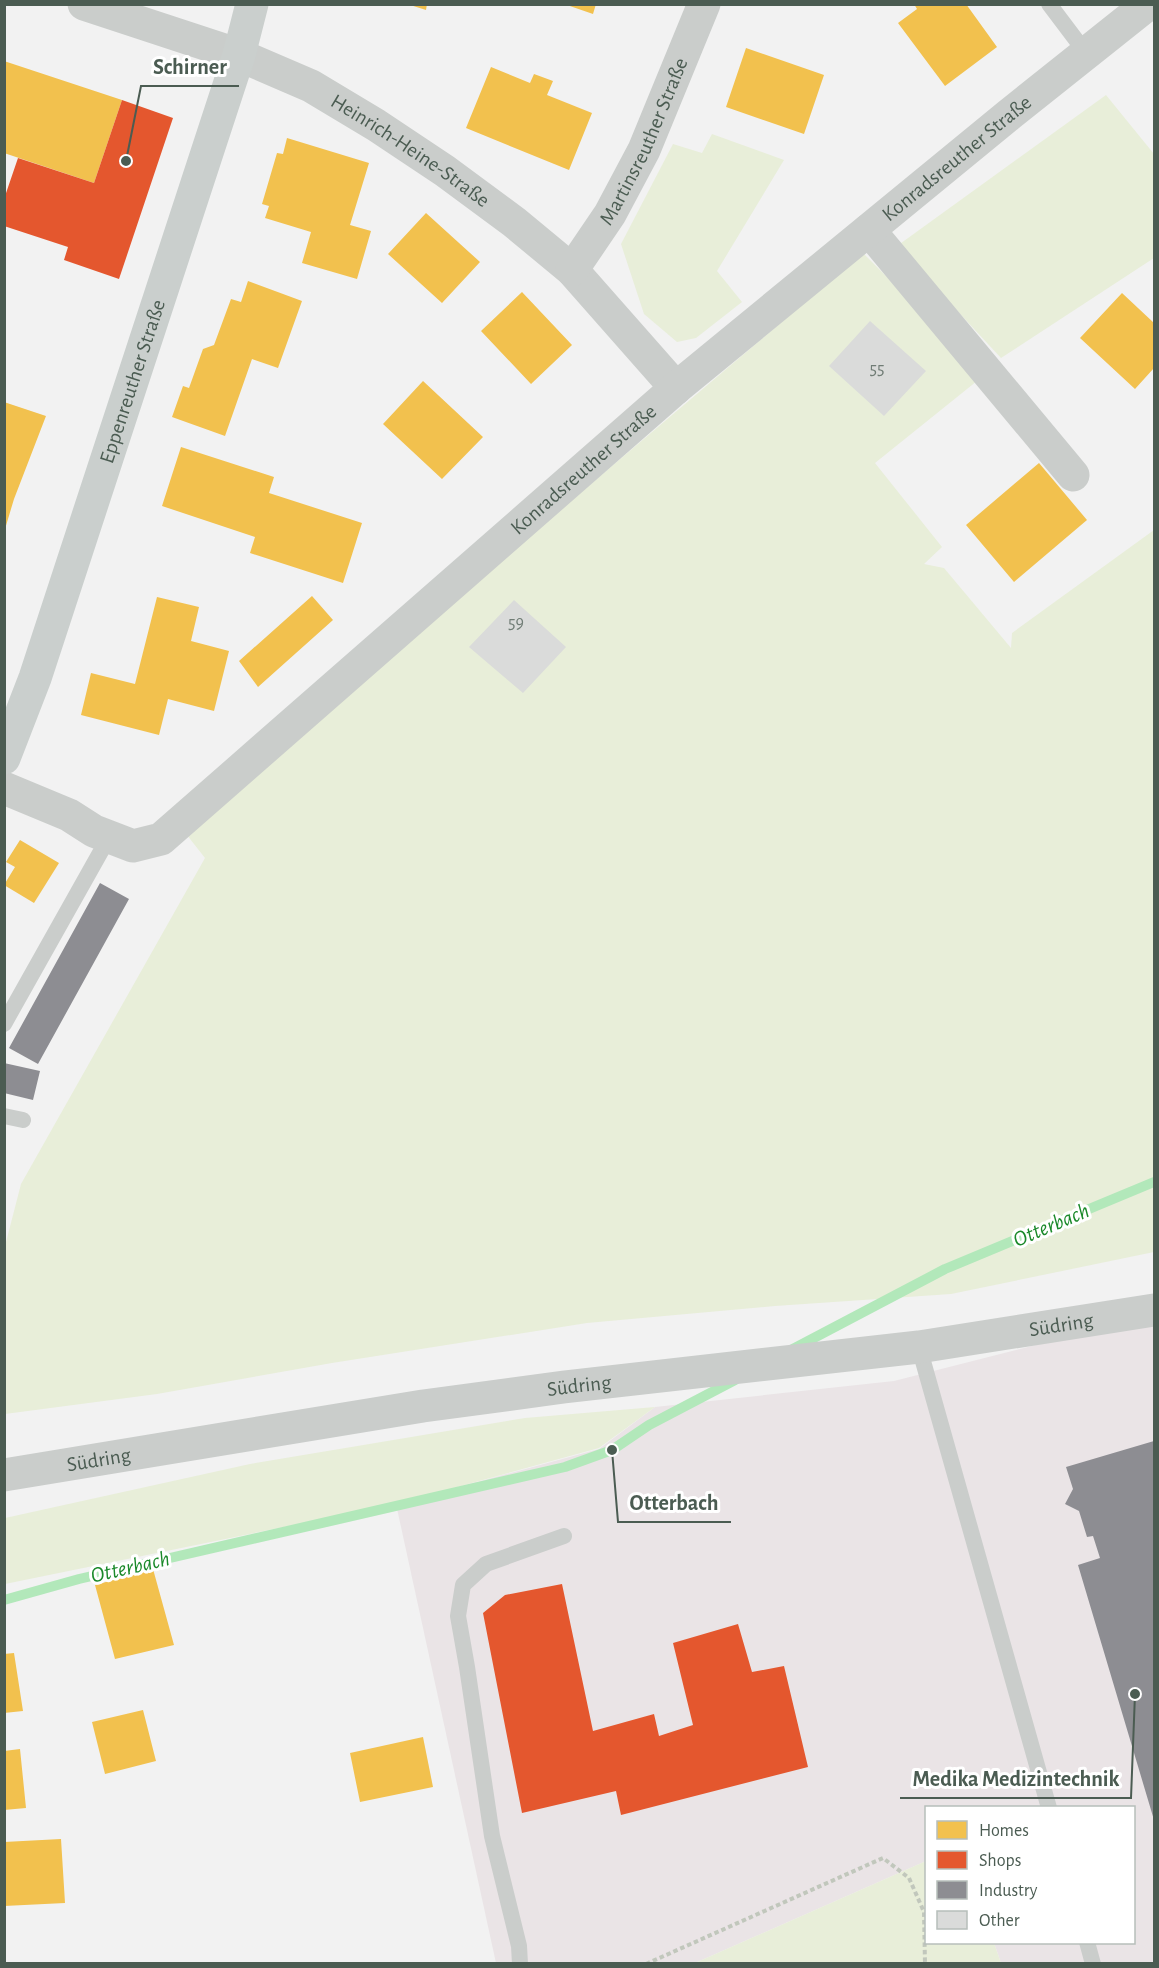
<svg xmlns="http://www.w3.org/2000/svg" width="1159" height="1968" font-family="'Alegreya Sans',sans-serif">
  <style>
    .commercial { fill: #eae4e6 }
    .green { fill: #e8eed9 }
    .homes { fill: #f2c14e }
    .shops { fill: #e4572e }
    .industry { fill: #8d8d92 }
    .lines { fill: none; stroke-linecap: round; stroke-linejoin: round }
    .stream { stroke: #b2e8ba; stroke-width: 10 }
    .building { fill: #dadbda }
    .path { stroke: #c1c7bc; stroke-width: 4; stroke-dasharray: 4.5 3; stroke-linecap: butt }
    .service { stroke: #cacdcb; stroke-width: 16 }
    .minor { stroke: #cacdcb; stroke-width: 33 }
    .tertiary { stroke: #cacdcb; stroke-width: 33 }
    .secondary { stroke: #cacfcd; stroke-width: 33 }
    .labels { text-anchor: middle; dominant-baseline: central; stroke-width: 6; stroke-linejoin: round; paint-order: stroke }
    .number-label { font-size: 18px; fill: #707c75 }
    .street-label { font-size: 21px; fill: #4b5c52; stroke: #fff }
    .water-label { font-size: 22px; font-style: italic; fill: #1a892a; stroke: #fff }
    .leader { fill: none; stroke: #4b5c52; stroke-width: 2 }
    .callout-dot { fill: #4b5c52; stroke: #fff; stroke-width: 2 }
    .callout-label { font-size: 22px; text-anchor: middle; font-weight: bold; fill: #4b5c52; stroke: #fff; stroke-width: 6; stroke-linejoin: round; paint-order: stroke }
  </style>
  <rect width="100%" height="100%" fill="#f2f2f2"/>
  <path class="commercial" d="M1154,1315V1963H1001L994,1943L1134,1942V1808H926V1861L695,1963H496L396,1504L599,1449L655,1407L894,1381Z"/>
  <path class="green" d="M1106,95L1154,154V258L1001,358L897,246Z
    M712,134L784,160L717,271L742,302L696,338L677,342L644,314L621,244L673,144L702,153Z
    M863,253L887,277L977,381L875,463L942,547L924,564L944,568L1011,648L1012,633L1154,530V1252L951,1294L775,1306L587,1323L332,1363L157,1394L5,1414V1246L21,1184L205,858L183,830Z
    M655,1407L599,1448L396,1504L5,1584V1518L250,1464L525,1418Z
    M926,1861V1942L994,1943L1001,1963H695Z"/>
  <path class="homes" d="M407,4H427L426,10Z
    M564,4H596L593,14Z
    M914,4H966L997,47L945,86L898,23L917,9Z
    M746,48L824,75L804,134L726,107Z
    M4,61L122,100L94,183L4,153Z
    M491,67L530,83L534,74L553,81L547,95L592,113L569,170L466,128Z
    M287,138L369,163L350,225L371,231L357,279L302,263L311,232L265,218L269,206L262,204L277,153L283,154Z
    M426,213L480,262L442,303L388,254Z
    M248,281L302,301L278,368L252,359L225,436L172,417L183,386L189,388L203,349L214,345L231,299L241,302Z
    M522,292L572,345L531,384L481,331Z
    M1122,293L1154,323V368L1135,389L1080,338Z
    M423,381L483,437L442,479L383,424Z
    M4,402L46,416L14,499L5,529Z
    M181,447L274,477L269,493L362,523L343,583L250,553L255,537L162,506Z
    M1039,463L1087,520L1014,582L966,525Z
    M312,596L333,620L258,687L239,661Z
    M157,597L199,607L191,641L229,651L214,711L168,699L159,735L81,715L91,673L135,684Z
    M20,840L59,863L34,903L4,885L15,867L6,862Z
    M153,1569L174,1645L115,1659L95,1585Z
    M14,1653L23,1711L4,1713V1654Z
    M143,1710L156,1761L105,1774L92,1722Z
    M423,1737L433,1787L360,1802L350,1753Z
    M20,1749L26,1808L4,1810V1751Z
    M61,1839L65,1903L4,1906V1842Z"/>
  <path class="shops" d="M122,100L173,118L119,279L64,260L68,247L4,226V199L18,158L94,183Z
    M562,1584L593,1731L654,1714L659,1736L693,1725L673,1643L738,1624L752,1672L784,1666L808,1767L621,1815L616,1791L522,1813L483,1613L505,1595Z"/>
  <path class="industry" d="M100,883L129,899L38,1064L9,1048Z
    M4,1063L40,1071L33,1100L4,1093Z
    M1154,1441V1820L1078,1565L1100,1558L1093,1536L1087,1537L1079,1511L1065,1504L1073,1489L1066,1467Z"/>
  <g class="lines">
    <path class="stream" d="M791,1350L945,1269L1154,1182
      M4,1600L79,1579L565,1467L612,1450L649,1425L735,1380"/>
  </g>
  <path class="building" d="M870,321L926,371L884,416L829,366Z
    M514,600L566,647L523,693L469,647Z"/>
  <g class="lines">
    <path class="path" d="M646,1964L883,1858L909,1878L924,1912L925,1964"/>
    <path class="service" d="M1049,4L1086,53
      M4,1024L109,837
      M4,1116L23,1120
      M919,1347L1049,1808
      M1087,1942L1093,1964
      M520,1964L519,1946L492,1836L467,1667L458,1616L463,1585L486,1564L564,1536"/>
    <g class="minor">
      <path id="s1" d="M84,4L239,55L311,86L376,125L445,171L514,222L572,270L676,388"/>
      <path d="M869,230L1073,475"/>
      <path id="s2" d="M572,270L610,214L644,150L704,4"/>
      <path id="s3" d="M4,788L69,815L94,831L133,846L161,839L676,388L1010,114L1148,4"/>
    </g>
    <path class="tertiary" id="s4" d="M4,1475L423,1406L564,1387L919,1347L1154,1310"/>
    <path class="secondary" id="s5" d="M4,758L35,678L239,55L252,4"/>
  </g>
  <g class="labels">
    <g class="number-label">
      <text x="877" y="369">55</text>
      <text x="516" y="623">59</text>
    </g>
    <g class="street-label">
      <text stroke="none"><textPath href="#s2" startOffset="148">Martinsreuther Straße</textPath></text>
      <text stroke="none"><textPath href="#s1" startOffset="360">Heinrich-Heine-Straße</textPath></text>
      <text stroke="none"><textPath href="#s3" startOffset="1218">Konradsreuther Straße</textPath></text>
      <text stroke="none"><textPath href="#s5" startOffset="398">Eppenreuther Straße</textPath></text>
      <text stroke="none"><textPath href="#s3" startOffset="732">Konradsreuther Straße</textPath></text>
      <text stroke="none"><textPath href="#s4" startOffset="1068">Südring</textPath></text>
      <text stroke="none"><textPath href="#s4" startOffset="582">Südring</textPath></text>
      <text stroke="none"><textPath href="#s4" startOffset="96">Südring</textPath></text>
    </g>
    <g class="water-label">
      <text transform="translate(1051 1225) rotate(-23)">Otterbach</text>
      <text transform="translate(130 1567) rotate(-13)">Otterbach</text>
    </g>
  </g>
  <path class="leader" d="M126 161L141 86H239M612 1450L618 1522H731M1135 1694L1131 1798H900"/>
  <g class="callout-dot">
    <circle cx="126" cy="161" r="6"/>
    <circle cx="612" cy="1450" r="6"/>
    <circle cx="1135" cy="1694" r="6"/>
  </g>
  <g class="callout-label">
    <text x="190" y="74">Schirner</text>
    <text x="674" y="1510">Otterbach</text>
    <text x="1016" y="1786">Medika Medizintechnik</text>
  </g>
  <rect width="1159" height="1968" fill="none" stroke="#4b5c52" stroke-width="12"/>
  <rect x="925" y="1806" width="210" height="138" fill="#ffffff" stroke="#b7beba" stroke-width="1.5"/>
  <rect x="937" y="1821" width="30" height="18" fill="#f2c14e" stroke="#b7beba" stroke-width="1.5"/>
  <text x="979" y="1836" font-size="18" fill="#4b5c52">Homes</text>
  <rect x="937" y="1851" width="30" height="18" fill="#e4572e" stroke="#b7beba" stroke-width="1.5"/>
  <text x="979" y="1866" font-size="18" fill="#4b5c52">Shops</text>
  <rect x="937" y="1881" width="30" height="18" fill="#8d8d92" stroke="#b7beba" stroke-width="1.5"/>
  <text x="979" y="1896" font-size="18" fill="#4b5c52">Industry</text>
  <rect x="937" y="1911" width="30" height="18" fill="#dadbda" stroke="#b7beba" stroke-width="1.5"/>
  <text x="979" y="1926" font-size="18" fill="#4b5c52">Other</text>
</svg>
